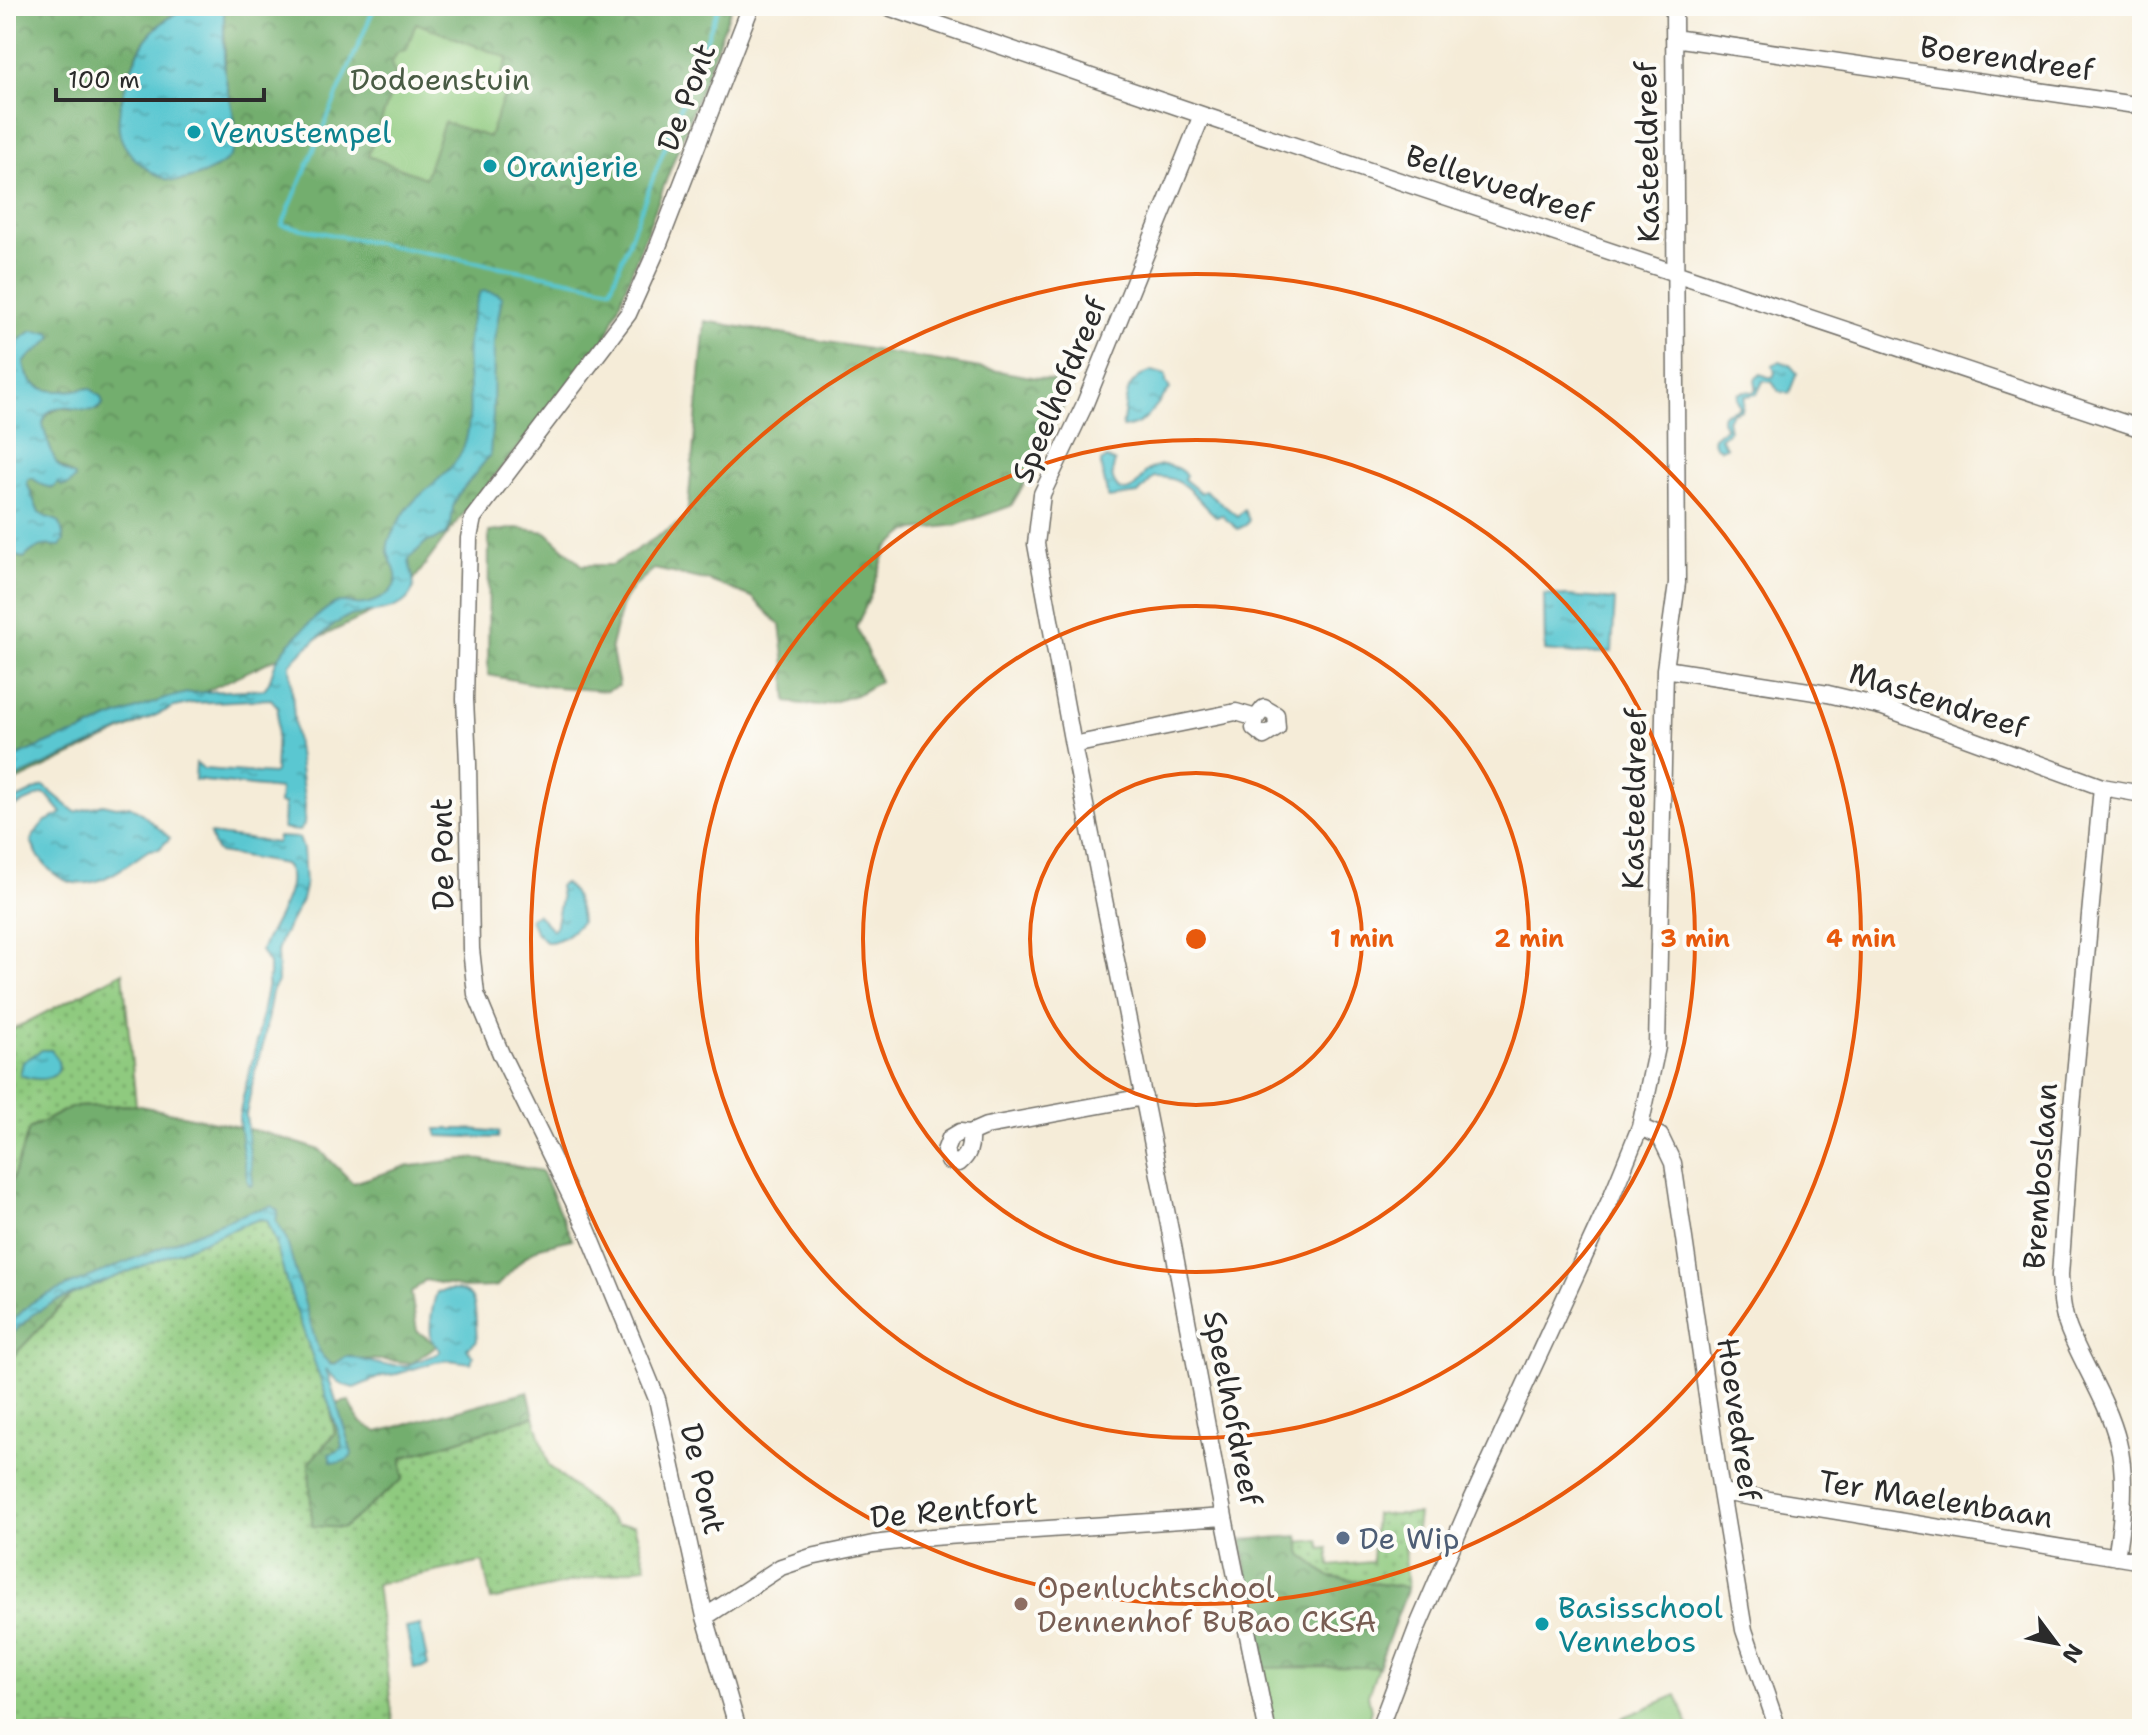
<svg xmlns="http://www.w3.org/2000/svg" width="2148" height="1735" font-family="'Shantell Sans',sans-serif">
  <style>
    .grass { fill: url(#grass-dots); stroke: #5d7a55; stroke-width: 2 }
    .forest { fill: url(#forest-crowns); stroke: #4f6c4c; stroke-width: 2 }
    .green { fill: #8fca7f; stroke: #5d7a55; stroke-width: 2 }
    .water { fill: url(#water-ripples); stroke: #42797e; stroke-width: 2 }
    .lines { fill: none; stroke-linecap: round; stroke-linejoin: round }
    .stream { stroke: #5ac7d1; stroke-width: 4 }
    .street-casing { stroke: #726f68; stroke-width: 19 }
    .street { stroke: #fff; stroke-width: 16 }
    .ring { fill: none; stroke: #e8590c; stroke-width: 4 }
    .culture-dot { fill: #0f9aa8; stroke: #fdfcf7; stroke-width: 3 }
    .service-dot { fill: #5c6f8a; stroke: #fdfcf7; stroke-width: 3 }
    .education-dot { fill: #8d6e63; stroke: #fdfcf7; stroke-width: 3 }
    .labels { text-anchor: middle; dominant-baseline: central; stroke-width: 8; stroke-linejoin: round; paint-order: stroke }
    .street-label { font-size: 30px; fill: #2b2b2b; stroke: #fdfcf7 }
    .park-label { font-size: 30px; fill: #495b44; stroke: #fdfcf7 }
    .culture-label { font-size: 30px; fill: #0d838f; stroke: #fdfcf7; text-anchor: start }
    .service-label { font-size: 30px; fill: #4e5e75; stroke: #fdfcf7; text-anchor: start }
    .education-label { font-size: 30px; fill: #785e54; stroke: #fdfcf7; text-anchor: start }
    .centre { fill: #e8590c; stroke: #fdfcf7; stroke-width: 4 }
    .ring-label { font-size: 24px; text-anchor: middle; font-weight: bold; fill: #e8590c; stroke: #fdfcf7; stroke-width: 8; stroke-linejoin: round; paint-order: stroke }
  </style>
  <defs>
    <pattern id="grass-dots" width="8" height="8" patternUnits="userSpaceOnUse" patternTransform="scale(2)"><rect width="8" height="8" fill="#8fca7f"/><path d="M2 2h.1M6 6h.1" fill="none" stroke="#75a468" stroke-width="1.8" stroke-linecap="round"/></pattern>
    <pattern id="forest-crowns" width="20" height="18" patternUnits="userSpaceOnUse" patternTransform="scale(2)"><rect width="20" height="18" fill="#73ae6e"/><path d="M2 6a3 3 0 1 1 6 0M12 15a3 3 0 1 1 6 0" fill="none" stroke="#5f8e5b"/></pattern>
    <pattern id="water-ripples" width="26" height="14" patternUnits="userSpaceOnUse" patternTransform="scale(2)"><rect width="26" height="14" fill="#5ac7d1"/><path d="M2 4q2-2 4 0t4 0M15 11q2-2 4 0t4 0" fill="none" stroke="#4ba2aa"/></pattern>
  </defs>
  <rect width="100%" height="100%" fill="#fdfcf7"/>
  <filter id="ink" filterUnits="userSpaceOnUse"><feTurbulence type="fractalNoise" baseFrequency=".0125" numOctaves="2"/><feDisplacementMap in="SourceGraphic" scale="16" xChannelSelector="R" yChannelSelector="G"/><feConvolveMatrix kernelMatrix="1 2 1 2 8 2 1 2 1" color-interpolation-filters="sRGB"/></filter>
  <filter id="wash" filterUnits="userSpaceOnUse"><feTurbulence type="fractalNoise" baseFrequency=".006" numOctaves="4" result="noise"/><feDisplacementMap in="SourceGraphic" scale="32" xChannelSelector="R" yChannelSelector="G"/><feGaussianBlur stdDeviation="1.8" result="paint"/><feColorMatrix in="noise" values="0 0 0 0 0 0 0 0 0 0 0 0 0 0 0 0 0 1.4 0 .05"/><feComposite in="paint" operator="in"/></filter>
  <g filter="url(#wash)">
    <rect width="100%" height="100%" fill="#f5ecd8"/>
    <path class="grass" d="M123,972L136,1105L71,1107L29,1129L6,1198V978L12,1030Z
      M269,1210L330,1405L335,1433L309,1463L402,1458L534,1416L549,1466L618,1525H634L646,1566L491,1600L483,1562L376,1584L394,1729H6V1364L73,1293Z
      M1375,1514H1418L1416,1529L1404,1545L1408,1588L1330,1577L1302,1555L1299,1542L1319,1540L1321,1549L1328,1548L1330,1566L1372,1562Z"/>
    <path class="forest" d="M6,6H187C174,14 160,22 151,33C131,55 126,89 119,117L195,177L216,168L235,121L225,75L224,6H732L605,342L459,519L399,600L6,786V560L14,556L24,558C30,552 36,545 45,544C53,543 56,545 64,541C59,510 58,527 39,513L27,483L28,479L32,478L53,488L58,483L62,486L67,485L75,479L74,476L55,462L44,431L43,424L45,419L49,413L59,408L97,410L103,404L90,388C64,392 30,398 24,363L31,354L53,337L32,331L6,349Z
      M705,321L1073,384L1042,454L1011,506L957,525L908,531L887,548L870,597L856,627L880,681L856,695L819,706L787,702L785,665L780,625L752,597L710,581L654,569L633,587L622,604L611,646L619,686L607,691L545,686L488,675L489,532L517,528L546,532L582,565H612L687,518Z
      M136,1105L262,1132L320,1150L353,1183L404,1167L472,1158L541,1171L572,1239L540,1247L524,1258L496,1287L464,1288L425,1280L411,1293L417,1331L437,1345L412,1363C376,1359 354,1357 319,1366L268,1210L73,1293L6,1364V1198L29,1129L71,1107Z
      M528,1391L534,1416L402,1458L403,1479L343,1528L312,1526L309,1463L335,1433L330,1405L349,1401L360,1422L378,1432Z
      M1298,1536L1302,1555L1330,1577L1408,1588L1378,1667L1261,1668L1242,1540Z"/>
    <path class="green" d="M416,23L508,58L496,90L505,93L489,137L444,122L425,178L368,156L397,77L391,64L397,53L407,49Z
      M1378,1667L1368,1695L1371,1710L1366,1729H1274L1261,1668Z
      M1677,1695L1689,1728L1626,1729L1622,1718Z"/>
    <path class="water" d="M187,6H224C224,28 223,51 225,74C228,99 242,127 232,153C227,164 213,169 203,174C178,184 168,184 146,168C135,160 124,149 120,135C113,111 135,49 152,32C162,21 175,14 187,6Z
      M485,291L498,294L502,297L494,341L493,415L490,455L458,495L453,507L451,524L446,535L425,543L409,559C409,568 416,579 413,589C405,615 368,610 347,617C337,621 296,655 290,665L295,730L305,805L304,825L299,831L283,829L284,804H279L280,789L195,780L196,763L204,769L273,774L275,772L278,707L271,699L193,703L174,707L6,782V761L55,740L82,732L109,719L167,698L187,693L264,689C272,681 271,672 276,662C284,646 320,611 336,603C343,600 348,603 354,604C366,606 385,599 392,589C406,570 380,559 390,538C396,525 404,512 413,502C430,485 458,468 465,443C475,411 465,373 468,340C469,323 475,308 480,292Z
      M32,331L49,332L53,336C47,347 32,351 24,363C29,398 64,392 90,388L101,397L103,404C89,421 66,398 49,412C47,414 44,420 43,423C43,429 54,461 58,465C62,470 69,473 74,476L75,479L68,485L62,486L58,483L53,488L44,486L32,478L28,479L27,483L39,513C58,526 59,510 64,541L60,546C43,544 36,546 24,558L14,556L6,560V349Z
      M1780,361L1790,365L1797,373L1789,393L1779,392L1772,382L1763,381L1757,394L1745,396L1742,410L1732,413L1727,419L1729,430L1720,438L1726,447L1721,449C1715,447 1712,443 1714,437L1725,428C1725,425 1722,422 1722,419C1721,410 1735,412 1740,407L1737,399L1738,394L1744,391L1753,392C1759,388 1755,385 1755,379L1761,374L1768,377H1773L1775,373L1773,365Z
      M1152,371L1166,375V382L1170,389C1156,404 1144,429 1122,427C1128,399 1121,382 1152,371Z
      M1107,458L1115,462C1111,474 1111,482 1120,490C1125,491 1128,492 1133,488C1138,485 1141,478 1145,473C1159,461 1174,463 1186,475L1184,479L1201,493L1205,490L1237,516L1244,510L1249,520L1246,525L1238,529L1221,515L1217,517C1195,499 1186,475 1154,477L1138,494L1108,498L1101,466V462Z
      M1544,594L1615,600L1612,652L1577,654L1545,651Z
      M44,786L75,812L103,804L116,807L129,806L139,811L170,838L159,849L149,850C120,869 86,901 52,872C42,863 35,853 31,840C36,833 39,825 46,821C52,818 57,817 62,813L48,796L43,794L7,810L8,884L11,899L10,908L7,912L6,804Z
      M210,834L277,843L278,837L299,838L303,849L305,887L302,900L281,939L277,952L278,982L272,991L263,1045L255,1071L246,1115L253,1184L251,1186L248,1183L242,1148L239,1118L243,1097L257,1042L269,976V964L261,951C268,929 305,883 284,864L219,853L214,847Z
      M564,883C575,892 580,907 581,922C572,932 560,943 546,942L535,931L530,918L537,914L553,930L555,928L561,899L559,886Z
      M42,1050H51C73,1076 44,1085 20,1075L23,1062Z
      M436,1129H470L499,1132L498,1138L438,1136Z
      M272,1206L278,1211L276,1221L286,1238L317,1346L323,1357L331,1365L335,1364L345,1357H351L383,1365H408L437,1354L440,1351C439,1350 433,1341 432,1340C428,1329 433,1302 437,1292C482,1282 474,1309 477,1341L467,1348L473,1356L471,1363L449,1360L435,1362L397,1374L382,1376L354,1388L344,1385L337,1381L326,1369L352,1453L351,1457C344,1462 339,1464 331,1462L329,1454L339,1451L342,1446L340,1436L286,1281L276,1243L267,1220L260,1219L246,1224L56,1301L32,1315L6,1340V1327L31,1303L44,1296L222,1222L252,1211Z
      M420,1625L428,1666L414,1669L406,1628Z"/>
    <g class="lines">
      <path class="stream" d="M375,6L282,225L611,288L719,6"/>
    </g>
  </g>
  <g filter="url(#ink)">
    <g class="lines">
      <g class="street-casing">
        <path id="street" d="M885,6L1202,115L2142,429
          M1674,38L2142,106
          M1202,115L1084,406L1042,494L1036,544L1073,745L1171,1235L1224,1517L1267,1729
          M1665,669L1828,694L1883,707L2102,787L2142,794
          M1264,708L1276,715L1277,728L1264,736L1254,728L1256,718Z
          M1073,745L1236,712L1256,718
          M2102,787L2072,1107L2060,1275C2061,1294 2062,1312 2069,1330C2084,1367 2108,1402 2118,1442C2127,1476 2122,1523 2116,1557
          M1640,1127L1660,1136L1673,1163L1721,1492L1744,1630L1778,1729
          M970,1133C971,1147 969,1155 959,1163L949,1161L945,1151L950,1138L960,1132L970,1133L986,1126L1144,1097
          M1721,1492L2142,1561
          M705,1617L781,1567L811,1557L873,1544L932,1537L1224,1517
          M738,1729L705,1617L657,1399L587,1229L501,1054L476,994L471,949L468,763L465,699L469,538L473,518L628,314L655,254L751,6
          M1379,1729L1417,1628L1472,1500L1611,1198L1640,1127L1657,1047L1665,669L1677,583L1674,6"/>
      </g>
      <use href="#street" class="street"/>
    </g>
  </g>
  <g class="ring">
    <circle cx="1196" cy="939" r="166"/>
    <circle cx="1196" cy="939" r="333"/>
    <circle cx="1196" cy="939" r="499"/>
    <circle cx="1196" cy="939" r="665"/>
  </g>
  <g class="culture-dot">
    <circle cx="194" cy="132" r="8"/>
    <circle cx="490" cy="166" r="8"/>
    <circle cx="1542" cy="1624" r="8"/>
  </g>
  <circle class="service-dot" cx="1343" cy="1538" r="8"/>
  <circle class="education-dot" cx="1021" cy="1604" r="8"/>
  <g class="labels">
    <g class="street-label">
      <text transform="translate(2007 58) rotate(8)">Boerendreef</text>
      <text transform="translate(686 97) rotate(-69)">De Pont</text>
      <text transform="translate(1647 152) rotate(-91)">Kasteeldreef</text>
      <text transform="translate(1499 184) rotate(18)">Bellevuedreef</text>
      <text transform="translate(1059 390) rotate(-67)">Speelhofdreef</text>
      <text transform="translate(1938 700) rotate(18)">Mastendreef</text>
      <text transform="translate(1634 799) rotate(-89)">Kasteeldreef</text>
      <text transform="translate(442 854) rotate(-91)">De Pont</text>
      <text transform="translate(2040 1176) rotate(-86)">Bremboslaan</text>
      <text transform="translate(1233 1408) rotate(79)">Speelhofdreef</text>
      <text transform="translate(1739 1419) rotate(82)">Hoevedreef</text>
      <text transform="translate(703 1479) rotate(77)">De Pont</text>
      <text transform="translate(1936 1499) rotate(9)">Ter Maelenbaan</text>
      <text transform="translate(954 1510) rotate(-5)">De Rentfort</text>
    </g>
    <g class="park-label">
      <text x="440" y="79">Dodoenstuin</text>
    </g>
    <g class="culture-label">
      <text x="210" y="132">Venustempel</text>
      <text x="506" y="166">Oranjerie</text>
      <text x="1558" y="1607">Basisschool<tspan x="1558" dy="34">Vennebos</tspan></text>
    </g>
    <g class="service-label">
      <text x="1359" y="1538">De Wip</text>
    </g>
    <g class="education-label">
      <text x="1037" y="1587">Openluchtschool<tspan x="1037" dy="34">Dennenhof BuBao CKSA</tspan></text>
    </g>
  </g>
  <circle cx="1196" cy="939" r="12" class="centre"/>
  <g class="ring-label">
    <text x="1362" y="947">1 min</text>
    <text x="1529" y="947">2 min</text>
    <text x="1695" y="947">3 min</text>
    <text x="1861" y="947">4 min</text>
  </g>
  <rect width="2148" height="1735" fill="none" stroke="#fdfcf7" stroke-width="32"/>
  <g transform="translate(2056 1643) rotate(122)" stroke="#fdfcf7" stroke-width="6" paint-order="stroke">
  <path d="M0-6L14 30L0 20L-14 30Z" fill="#2b2b2b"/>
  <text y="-12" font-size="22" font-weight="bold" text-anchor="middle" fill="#2b2b2b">N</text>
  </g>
  <path d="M56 88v12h208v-12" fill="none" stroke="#2b2b2b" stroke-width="4"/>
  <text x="68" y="88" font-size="24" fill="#2b2b2b" stroke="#fdfcf7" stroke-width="6" paint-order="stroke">100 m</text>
</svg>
